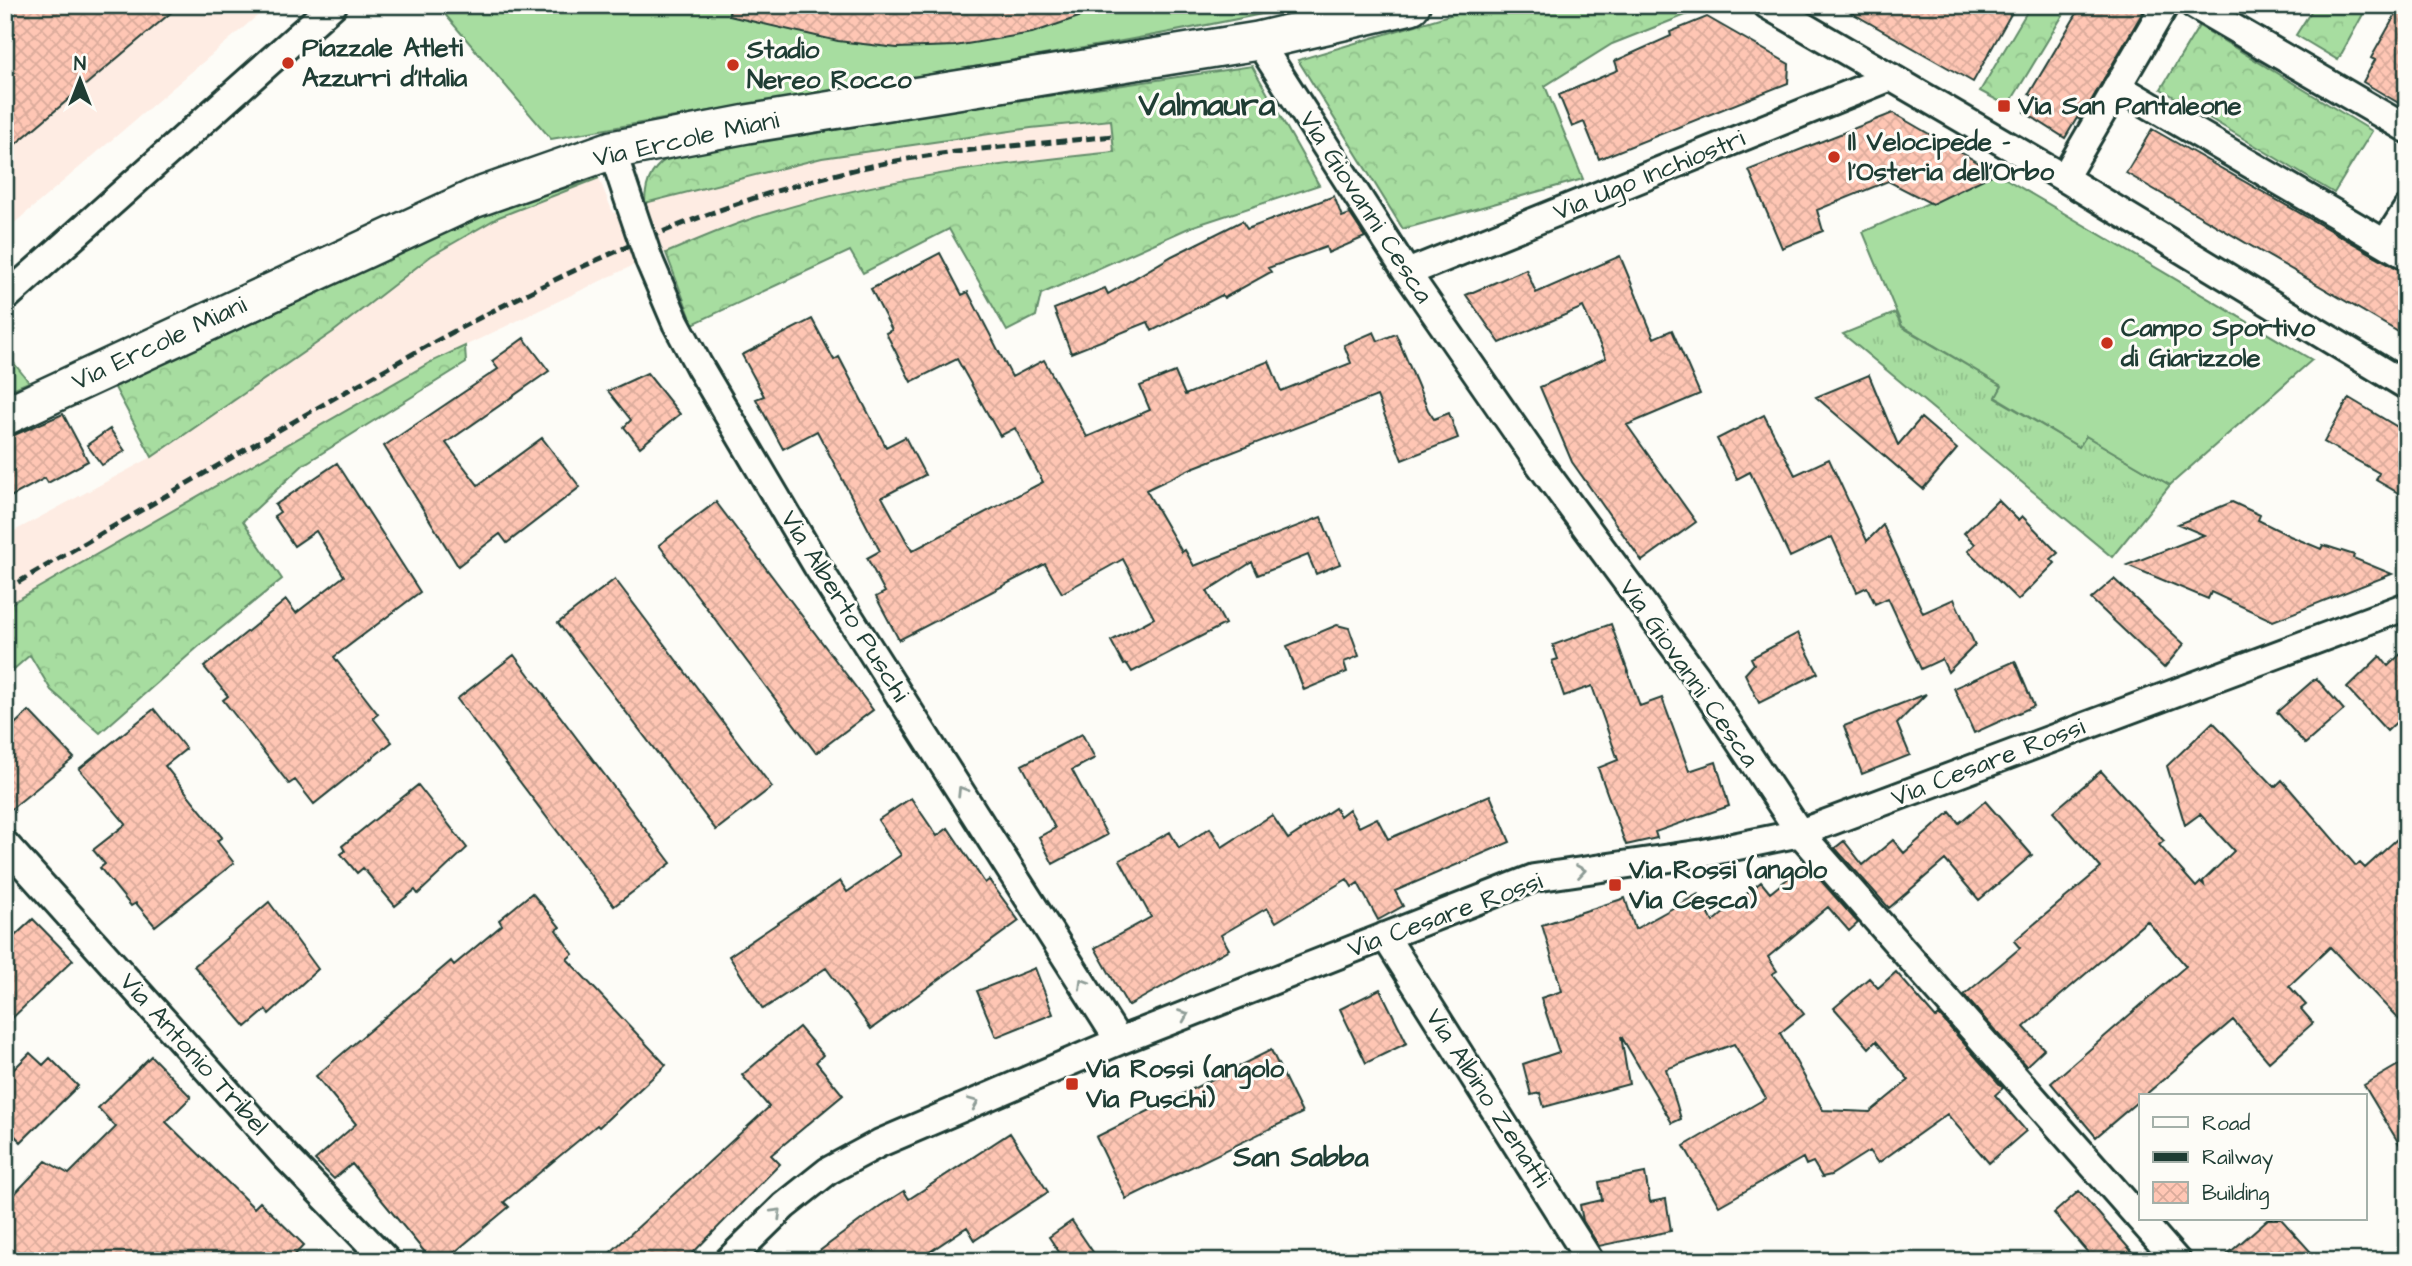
<svg xmlns="http://www.w3.org/2000/svg" width="2412" height="1266" font-family="'Architects Daughter',sans-serif">
  <style>
    .built { fill: #feece3 }
    .grass { fill: url(#grass-tufts); stroke: #638d6a; stroke-width: 2 }
    .forest { fill: url(#forest-crowns); stroke: #638d6a; stroke-width: 2 }
    .pitch { fill: #a7dda0; stroke: #638d6a; stroke-width: 2 }
    .building { fill: url(#building-cross-hatch); stroke: #1f3d34; stroke-width: 2 }
    .lines { fill: none; stroke-linecap: round; stroke-linejoin: round }
    .street-casing { stroke: #1f3d34; stroke-width: 32 }
    .secondary-casing { stroke: #1f3d34; stroke-width: 42 }
    .street { stroke: #fdfcf7; stroke-width: 26 }
    .secondary { stroke: #fdfcf7; stroke-width: 37 }
    .rail { stroke: #1f3d34; stroke-width: 5; stroke-dasharray: 10 5; stroke-linecap: butt }
    .street-bridge-casing { stroke: #1f3d34; stroke-width: 32; stroke-linecap: butt }
    .street-bridge { stroke: #fdfcf7; stroke-width: 26 }
    .oneway { stroke: #8e9c96 }
    .poi-dot { fill: #c8321e; stroke: #fdfcf7; stroke-width: 2.5 }
    .labels { text-anchor: middle; dominant-baseline: central; stroke-width: 6; stroke-linejoin: round; paint-order: stroke }
    .poi-label { font-size: 26px; font-weight: bold; fill: #1f3d34; stroke: #fdfcf7; text-anchor: start }
    .street-label { font-size: 26px; fill: #1f3d34; stroke: #fdfcf7 }
    .neighbourhood-label { font-size: 28px; font-weight: bold; fill: #1f3d34; stroke: #fdfcf7 }
    .district-label { font-size: 33px; font-weight: bold; fill: #1f3d34; stroke: #fdfcf7 }
  </style>
  <defs>
    <pattern id="grass-tufts" width="24" height="20" patternUnits="userSpaceOnUse" patternTransform="scale(1.75)"><rect width="24" height="20" fill="#a7dda0"/><path d="M3 7l-1-3M5 7V3M7 7l1-3M15 17l-1-3M17 17v-4M19 17l1-3" fill="none" stroke="#8fbf8a"/></pattern>
    <pattern id="forest-crowns" width="20" height="18" patternUnits="userSpaceOnUse" patternTransform="scale(1.75)"><rect width="20" height="18" fill="#a7dda0"/><path d="M2 6a3 3 0 1 1 6 0M12 15a3 3 0 1 1 6 0" fill="none" stroke="#8fbf8a"/></pattern>
    <pattern id="building-cross-hatch" width="8" height="8" patternUnits="userSpaceOnUse" patternTransform="scale(1.75)"><rect width="8" height="8" fill="#ffc6b4"/><path d="M0 0l8 8M0 8l8-8" fill="none" stroke="#daab9b"/></pattern>
  </defs>
  <rect width="100%" height="100%" fill="#fdfcf7"/>
  <filter id="ink" filterUnits="userSpaceOnUse"><feTurbulence type="fractalNoise" baseFrequency=".0143" numOctaves="2"/><feDisplacementMap in="SourceGraphic" scale="14" xChannelSelector="R" yChannelSelector="G"/><feConvolveMatrix kernelMatrix="1 2 1 2 8 2 1 2 1" color-interpolation-filters="sRGB"/></filter>
  <g filter="url(#ink)">
    <path class="built" d="M5,5H270L5,231Z
      M1111,120L1115,152L1031,160L857,189L768,213L632,266L431,362L5,607V536L152,457L333,332L431,256L499,217L599,178L613,213L708,185L822,158L1031,128Z"/>
    <path class="grass" d="M1895,313L1902,327L2002,386L1996,398L2079,447L2086,436L2170,485L2112,557L1843,334Z
      M5,352L29,382L5,392Z"/>
    <path class="forest" d="M1483,5H1711L1612,44L1545,86L1583,179L1403,229L1298,60Z
      M2031,5H2069L2008,106L1980,91Z
      M2315,5H2368L2338,60L2296,35Z
      M2199,26L2372,131L2334,193L2161,89Z
      M1252,66L1319,185L1191,227L1041,294L1036,316L1007,331L949,229L863,273L850,251L693,324L666,253C700,239 734,223 770,213C883,178 997,164 1114,152L1111,120L1031,128L822,158L645,203C645,179 654,165 674,154L832,128Z
      M599,178L499,217L431,256L333,332L152,457L113,384L429,237L500,208Z
      M465,346L466,363L303,465L243,521L282,579L198,647L100,733L51,690L30,655L5,677V607L431,362Z"/>
    <path class="pitch" d="M437,5H1304C1055,59 801,92 551,139Z
      M1996,173L2312,360L2170,485L2086,436L2079,447L1996,397L2002,386L1902,326L1863,232Z"/>
    <path class="building" d="M5,5H180L5,153Z
      M730,5H1098L1099,10L1032,33L955,46L897,48L838,41L729,16Z
      M1838,5H2016L1973,82Z
      M2082,5H2147L2080,120L2077,118L2065,138L2024,112L2034,97L2029,94Z
      M2401,5H2407V108L2363,82L2375,60L2371,58Z
      M1707,17L1789,64L1788,83L1599,159L1584,122L1572,127L1559,95L1618,70L1615,61L1671,36L1670,32Z
      M1893,113L1996,173L1932,204L1888,181L1817,210L1823,231L1782,248L1749,170Z
      M2152,129L2407,274V337L2126,173Z
      M1334,196L1342,217L1350,214L1365,237L1328,253L1326,247L1268,268L1271,272L1224,298L1222,295L1152,331L1148,322L1071,353L1054,309L1105,288L1108,294L1172,256L1242,221L1247,229Z
      M940,253L962,295L968,292L1012,377L1044,360L1087,437L1150,410L1140,386L1175,372L1185,395L1269,361L1281,391L1351,363L1344,345L1374,332L1378,341L1396,334L1428,410L1434,419L1449,413L1458,438L1402,460L1377,396L1192,468L1146,490L1182,552L1185,550L1194,566L1321,517L1340,564L1316,574L1308,555L1258,575L1252,562L1207,591L1225,624L1132,672L1127,664L1124,665L1111,641L1154,618L1123,559L1062,593L1045,564L899,640L876,597L885,592L867,558L880,551L817,431L783,449L756,399L764,396L742,355L812,319L834,360L839,357L886,447L905,437L925,475L882,497L912,551L1043,482L1015,428L1000,436L957,359L911,382L886,333L892,330L871,289Z
      M1620,256L1654,338L1672,330L1700,394L1627,425L1696,522L1642,561L1572,462L1540,387L1606,358L1583,307L1500,343L1466,295L1526,269L1536,293Z
      M524,338L549,371L446,443L478,485L542,438L580,487L507,543L500,534L458,566L384,446L498,369L492,361Z
      M647,373L680,414L640,447L624,427L631,420L608,391Z
      M1869,375L1898,445L1921,418L1957,449L1923,489L1816,397Z
      M2349,398L2401,429L2407,418V498L2376,480L2379,473L2324,442Z
      M63,414L88,461L48,483L45,478L5,500V439Z
      M1764,415L1795,475L1829,459L1867,541L1883,525L1923,613L1954,599L1975,645L1948,672L1942,659L1921,669L1888,598L1875,604L1867,587L1857,592L1832,537L1790,557L1750,472L1737,479L1717,439Z
      M110,429L125,451L102,465L87,445Z
      M337,463L420,592L334,657L378,714L373,718L392,742L314,804L295,780L289,784L223,700L228,696L204,667L286,600L296,613L344,576L316,531L294,546L274,516L280,512L275,505Z
      M1998,500L2018,520L2022,516L2058,553L2051,559L2055,563L2018,600L1968,551L1975,544L1964,533Z
      M716,502L873,710L816,753L659,545Z
      M2232,502L2260,515L2258,520L2290,536L2321,549L2323,545L2354,555L2353,558L2392,574L2273,621L2211,592L2208,599L2127,565L2204,535L2178,524Z
      M615,579L772,787L716,830L558,623Z
      M2114,579L2184,644L2164,668L2091,599Z
      M1611,624L1640,706L1662,698L1689,771L1716,762L1729,806L1655,832L1657,838L1626,845L1598,768L1618,760L1592,686L1564,696L1552,661L1558,659L1553,645Z
      M1337,625L1349,628L1359,656L1344,662L1347,672L1304,690L1287,646Z
      M1798,633L1818,673L1759,703L1745,674L1754,664L1751,658Z
      M2407,648V712L2387,731L2347,688L2380,656L2388,666Z
      M514,655L671,863L614,906L457,699Z
      M2015,661L2034,706L1974,733L1954,688Z
      M2316,678L2344,710L2305,744L2277,712Z
      M1926,694L1897,724L1910,755L1862,774L1844,726Z
      M154,709L186,749L165,766L222,837L217,841L234,863L155,926L136,903L131,906L100,868L105,864L93,850L126,824L79,769Z
      M29,711L74,758L5,814V733Z
      M2213,722L2275,787L2282,780L2356,866L2360,863L2365,868L2407,830V1028L2330,947L2289,986L2306,1005L2301,1009L2313,1023L2269,1062L2233,1020L2096,1137L2051,1083L2186,966L2147,921L2024,1027L2044,1049L2026,1066L1964,995L2020,948L2014,941L2101,868L2053,812L2101,771L2164,841L2159,845L2196,887L2201,882L2204,885L2203,881L2234,851L2200,814L2185,825L2167,766Z
      M1082,734L1095,758L1072,770L1107,835L1053,864L1039,837L1055,828L1022,765Z
      M418,785L467,848L418,894L415,890L395,906L363,868L357,873L341,854L345,851L342,846Z
      M1490,795L1510,842L1395,891L1403,906L1378,920L1358,883L1352,887L1347,879L1276,922L1267,908L1221,935L1229,949L1128,1006L1095,948L1151,917L1120,860L1170,832L1179,848L1210,828L1222,847L1272,815L1288,839L1335,808L1340,816L1349,809L1359,827L1377,818L1388,839Z
      M911,798L937,836L948,828L985,883L989,880L1019,921L871,1029L826,968L763,1009L729,956L840,881L847,892L901,855L878,820Z
      M1985,801L2032,855L1979,900L1945,860L1889,908L1835,848L1844,841L1863,865L1893,840L1904,853L1950,812L1959,823Z
      M1801,868L1805,872L1810,868L1858,923L1849,931L1828,907L1768,957L1777,971L1772,974L1804,1014L1780,1033L1823,1110L1870,1112L1909,1080L1876,1041L1869,1048L1834,1008L1869,978L1878,988L1896,972L1936,1018L1939,1015L2003,1088L1995,1095L2026,1131L1989,1163L1947,1114L1878,1163L1869,1151L1831,1175L1822,1177L1813,1162L1806,1165L1803,1158L1719,1206L1684,1146L1766,1098L1734,1044L1666,1069L1681,1119L1672,1123L1621,1036L1629,1084L1544,1107L1540,1093L1531,1095L1523,1064L1559,1052L1541,998L1562,991L1542,925L1625,898L1635,929L1698,894L1713,922L1761,882L1770,893Z
      M532,893L560,927L556,930L573,954L567,959L666,1065L599,1127L597,1125L504,1202L509,1207L444,1261H432L352,1164L334,1179L315,1160L356,1124L316,1076L451,961L454,965L502,925L499,920Z
      M269,902L318,969L269,1014L266,1010L246,1027L194,966Z
      M33,919L73,960L5,1025V945Z
      M1035,968L1053,1014L996,1037L977,991Z
      M1380,989L1407,1043L1366,1063L1340,1009Z
      M799,1027L823,1055L816,1062L843,1095L771,1155L780,1164L685,1261H601L769,1107L742,1075Z
      M1271,1050L1302,1113L1126,1199L1096,1137Z
      M30,1053L43,1065L50,1058L78,1086L21,1142L5,1126V1078Z
      M151,1056L191,1097L166,1122L254,1208L260,1202L304,1245L289,1261H5V1204L46,1161L69,1174L116,1127L98,1108Z
      M2407,1060V1157L2364,1085Z
      M1010,1133L1048,1192L975,1240L967,1227L916,1261H806L880,1206L904,1191L909,1199Z
      M1645,1173L1650,1202L1666,1199L1671,1231L1599,1246L1583,1221L1580,1205L1602,1200L1599,1182Z
      M2079,1191L2140,1261H2095L2054,1213Z
      M2268,1219H2281L2319,1261H2220Z
      M1072,1221L1099,1261H1065L1049,1237Z"/>
    <g class="lines">
      <g class="street-casing">
        <path id="street" d="M1767,5L2064,178L2407,386
          M2194,5L2407,129
          M1258,41L1407,273L1535,458L1696,676L1800,833L2177,1261
          M2117,86L2407,256
          M612,150L631,207
          M2064,178L2165,5
          M2385,243L2407,209
          M649,260L676,323L699,366L817,566L1119,1041
          M1407,273L1891,77
          M5,298L333,5
          M5,844L286,1157L387,1261
          M1385,936L1590,1261
          M728,1261L784,1206L828,1171L880,1143L1119,1041L1534,878L1704,853L1800,833L2407,606"/>
      </g>
      <g class="secondary-casing">
        <path id="secondary" d="M5,416L473,199L612,150L747,124L1258,41L1411,5"/>
      </g>
      <use href="#street" class="street"/>
      <use href="#secondary" class="secondary"/>
      <path class="rail" d="M5,590C105,531 205,473 305,415C485,311 667,211 871,166C950,149 1033,145 1113,136"/>
      <g class="street-bridge-casing">
        <path id="street-bridge" d="M631,207L649,260"/>
      </g>
      <use href="#street-bridge" class="street-bridge"/>
    </g>
    <defs><path id="oneway-chevron" d="M-2-3.5L2.5 0L-2 3.5" fill="none" stroke-width="1.6" stroke-linecap="round" stroke-linejoin="round" transform="scale(1.75)"/></defs>
    <g class="oneway">
      <use href="#oneway-chevron" transform="translate(962 791) rotate(-122)"/>
      <use href="#oneway-chevron" transform="translate(1581 871) rotate(-9)"/>
      <use href="#oneway-chevron" transform="translate(1083 983) rotate(-122)"/>
      <use href="#oneway-chevron" transform="translate(1184 1015) rotate(-22)"/>
      <use href="#oneway-chevron" transform="translate(974 1103) rotate(-23)"/>
      <use href="#oneway-chevron" transform="translate(777 1213) rotate(-44)"/>
    </g>
  </g>
  <g class="poi-dot">
    <circle cx="288" cy="63" r="7"/>
    <circle cx="733" cy="65" r="7"/>
    <rect x="1997" y="99" width="14" height="14" rx="3.5"/>
    <circle cx="1834" cy="157" r="7"/>
    <circle cx="2107" cy="343" r="7"/>
    <rect x="1608" y="878" width="14" height="14" rx="3.5"/>
    <rect x="1065" y="1077" width="14" height="14" rx="3.5"/>
  </g>
  <g class="labels">
    <g class="poi-label">
      <text x="302" y="48">Piazzale Atleti<tspan x="302" dy="30">Azzurri d'Italia</tspan></text>
      <text x="747" y="50">Stadio<tspan x="747" dy="30">Nereo Rocco</tspan></text>
      <text x="2018" y="106">Via San Pantaleone</text>
      <text x="1848" y="142">Il Velocipede -<tspan x="1848" dy="30">l'Osteria dell'Orbo</tspan></text>
      <text x="2121" y="328">Campo Sportivo<tspan x="2121" dy="30">di Giarizzole</tspan></text>
      <text x="1629" y="870">Via Rossi (angolo<tspan x="1629" dy="30">Via Cesca)</tspan></text>
      <text x="1086" y="1069">Via Rossi (angolo<tspan x="1086" dy="30">Via Puschi)</tspan></text>
    </g>
    <g class="street-label">
      <text transform="translate(686 139) rotate(-12)">Via Ercole Miani</text>
      <text transform="translate(1649 175) rotate(-22)">Via Ugo Inchiostri</text>
      <text transform="translate(1366 207) rotate(57)">Via Giovanni Cesca</text>
      <text transform="translate(159 343) rotate(-25)">Via Ercole Miani</text>
      <text transform="translate(845 606) rotate(58)">Via Alberto Puschi</text>
      <text transform="translate(1689 673) rotate(55)">Via Giovanni Cesca</text>
      <text transform="translate(1988 762) rotate(-21)">Via Cesare Rossi</text>
      <text transform="translate(1445 915) rotate(-20)">Via Cesare Rossi</text>
      <text transform="translate(194 1054) rotate(48)">Via Antonio Tribel</text>
      <text transform="translate(1488 1098) rotate(57)">Via Albino Zenatti</text>
    </g>
    <g class="neighbourhood-label">
      <text x="1301" y="1157">San Sabba</text>
    </g>
    <g class="district-label">
      <text x="1207" y="105">Valmaura</text>
    </g>
  </g>
  <rect width="2412" height="1266" fill="none" stroke="#fdfcf7" stroke-width="28"/>
  <rect x="14" y="14" width="2384" height="1238" fill="none" stroke="#1f3d34" stroke-width="2.5" filter="url(#ink)"/>
  <rect x="2139" y="1094" width="228" height="126" fill="#fdfcf7" stroke="#a4b0a9" stroke-width="2"/>
  <rect x="2153" y="1117" width="35" height="10" fill="#fdfcf7" stroke="#a4b0a9" stroke-width="2"/>
  <text x="2202" y="1130" font-size="21" fill="#1f3d34">Road</text>
  <rect x="2153" y="1152" width="35" height="10" fill="#1f3d34" stroke="#a4b0a9" stroke-width="2"/>
  <text x="2202" y="1164" font-size="21" fill="#1f3d34">Railway</text>
  <rect x="2153" y="1182" width="35" height="21" fill="url(#building-cross-hatch)" stroke="#a4b0a9" stroke-width="2"/>
  <text x="2202" y="1200" font-size="21" fill="#1f3d34">Building</text>
  <g transform="translate(80 80)" stroke="#fdfcf7" stroke-width="5" paint-order="stroke">
  <path d="M0-5L12 26L0 18L-12 26Z" fill="#1f3d34"/>
  <text y="-10" font-size="19" font-weight="bold" text-anchor="middle" fill="#1f3d34">N</text>
  </g>
</svg>
